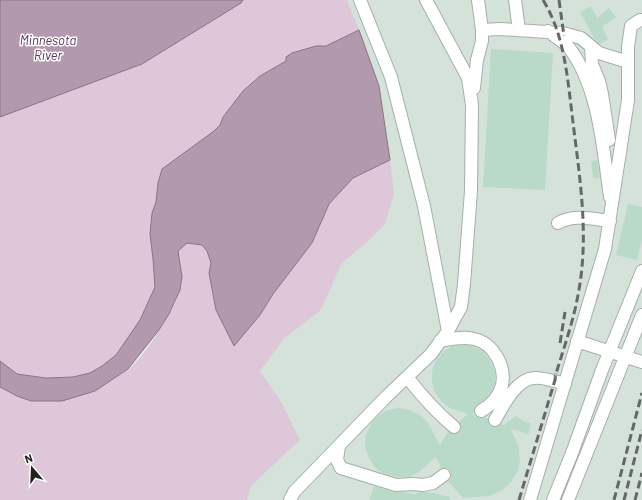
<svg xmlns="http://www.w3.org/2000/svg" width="642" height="500" font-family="Barlow,sans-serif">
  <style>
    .built { fill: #d4e2da }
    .green { fill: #dec7d9 }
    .water { fill: #b399ae; stroke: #877583 }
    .building { fill: #b9dac9 }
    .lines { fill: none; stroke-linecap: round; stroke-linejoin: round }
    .minor-casing { stroke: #a7aeaa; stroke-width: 14 }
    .minor { stroke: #fff; stroke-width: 12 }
    .rail { stroke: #646866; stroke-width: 3; stroke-dasharray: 8 4; stroke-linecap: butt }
    .labels { text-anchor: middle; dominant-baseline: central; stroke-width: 3; stroke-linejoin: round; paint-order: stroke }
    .water-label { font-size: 13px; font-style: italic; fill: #5c3655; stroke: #fff }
  </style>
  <rect width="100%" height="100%" fill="#e8efeb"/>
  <path class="built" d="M347,0H642V500H247L252,485L300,440L282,403L259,371L284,339L321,310L342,263L364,245L385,224L379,86Z"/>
  <path class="green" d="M243,0H347L359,30L326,46H316L260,76L223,116L220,125L214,131L162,169L158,183L156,202L152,213V247L155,287L140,320L116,355L102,366L90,373L73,377L46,378L17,374L0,361V117L142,64L241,3Z
    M390,160L394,194L385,224L364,245L342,263L321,310L284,339L260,371L282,403L300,440L252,485L247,500H0V387L17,396L31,401L118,375C121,373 126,372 129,369C145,355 174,311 180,290C184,278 179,263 178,251L187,243L202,245L207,251L211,263L209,273L216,310L234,345L260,315L273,294L312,243L329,204L353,178Z"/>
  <path class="water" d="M0,0H243L241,3L142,64L0,117Z
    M359,30L379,86L390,160L353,178L329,204L312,243L273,294L260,315L234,346L216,310L209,273L211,263L207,251L202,245L187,243L178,251L182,277L180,290L169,314L159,330L128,369L95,391L62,401H31L17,396L0,387V361L17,374L46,378L73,377L90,373L102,366L116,355L140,320L155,287L153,259L150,234L152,213L156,202L158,183L162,169L214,131L220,125L223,117L243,91L260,76L286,61V57L292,53L316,46H326Z"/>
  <path class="building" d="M591,6L597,18L609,8L616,17L602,27L608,39L600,44L595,40L580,12Z
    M491,49L553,53L545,190L483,187Z
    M597,160L600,178H593L591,161Z
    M628,204L642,207V240L637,260L616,255Z
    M465,345L472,346L482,351L490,360L495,372V383L492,390L486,398L475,407L473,415L478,418H488L489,424L495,427H498L501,424L504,425L516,416L523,421L531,423L528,434L511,429L519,448L520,460L517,473L510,483L501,491L489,496L463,498L448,481L451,478L450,471L447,468H441L436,457L419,472L409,477H397L383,473L375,468L369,458L365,447L366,435L371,424L378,416L388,410L399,408L410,410L420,415L428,423L440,445L448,432L453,434L459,432L461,428L459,422L468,414L450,408L441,401L435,392L432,382V371L436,360L444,351L452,346Z
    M374,486L394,492H405L416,495L417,492H428L450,497V500H369Z"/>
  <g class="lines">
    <g class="minor-casing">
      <path id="minor" d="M426,0L468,78L472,105L471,191L464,284L461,307L448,331
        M515,0L519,30
        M482,30L500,29L563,33L581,38L599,53L628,62
        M548,31C555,37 565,42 570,49C599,88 603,149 610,197
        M591,47L592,64L599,81L602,94L609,140
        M474,88L477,60L482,41V30L478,0
        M558,223C574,214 592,219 610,221
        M440,341C451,339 462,336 474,339C493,343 506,366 502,385C499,397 491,405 481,411
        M577,341L642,362
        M407,377C421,395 436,412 454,427
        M495,420C503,406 516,379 534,378C540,377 558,382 565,384
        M339,446L337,460L341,468L396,485L413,484L423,485L433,483L444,475
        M290,500L294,492L386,397L431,354L448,331L424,206L391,77L360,0
        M530,500L605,249L628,100V47L631,26L640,20H642
        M553,500L572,453L602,370L642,271
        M568,500L642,315"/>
    </g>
    <use href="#minor" class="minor"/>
    <path class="rail" d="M543,0C564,34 567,74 572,114C579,174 590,234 578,295C573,323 563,350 555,377
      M559,0L564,36
      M560,343L565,312
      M519,500L555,380L556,373
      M614,500L642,393
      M624,500L642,430
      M635,500L642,473"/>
  </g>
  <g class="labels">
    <g class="water-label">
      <text x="48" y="40">Minnesota<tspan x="48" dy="15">River</tspan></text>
    </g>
  </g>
  <g transform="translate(32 468) rotate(341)" stroke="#ffffff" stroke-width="3" paint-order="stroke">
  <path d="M0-3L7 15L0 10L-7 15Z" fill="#1f2120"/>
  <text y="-6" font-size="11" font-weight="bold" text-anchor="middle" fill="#1f2120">N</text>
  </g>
</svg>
